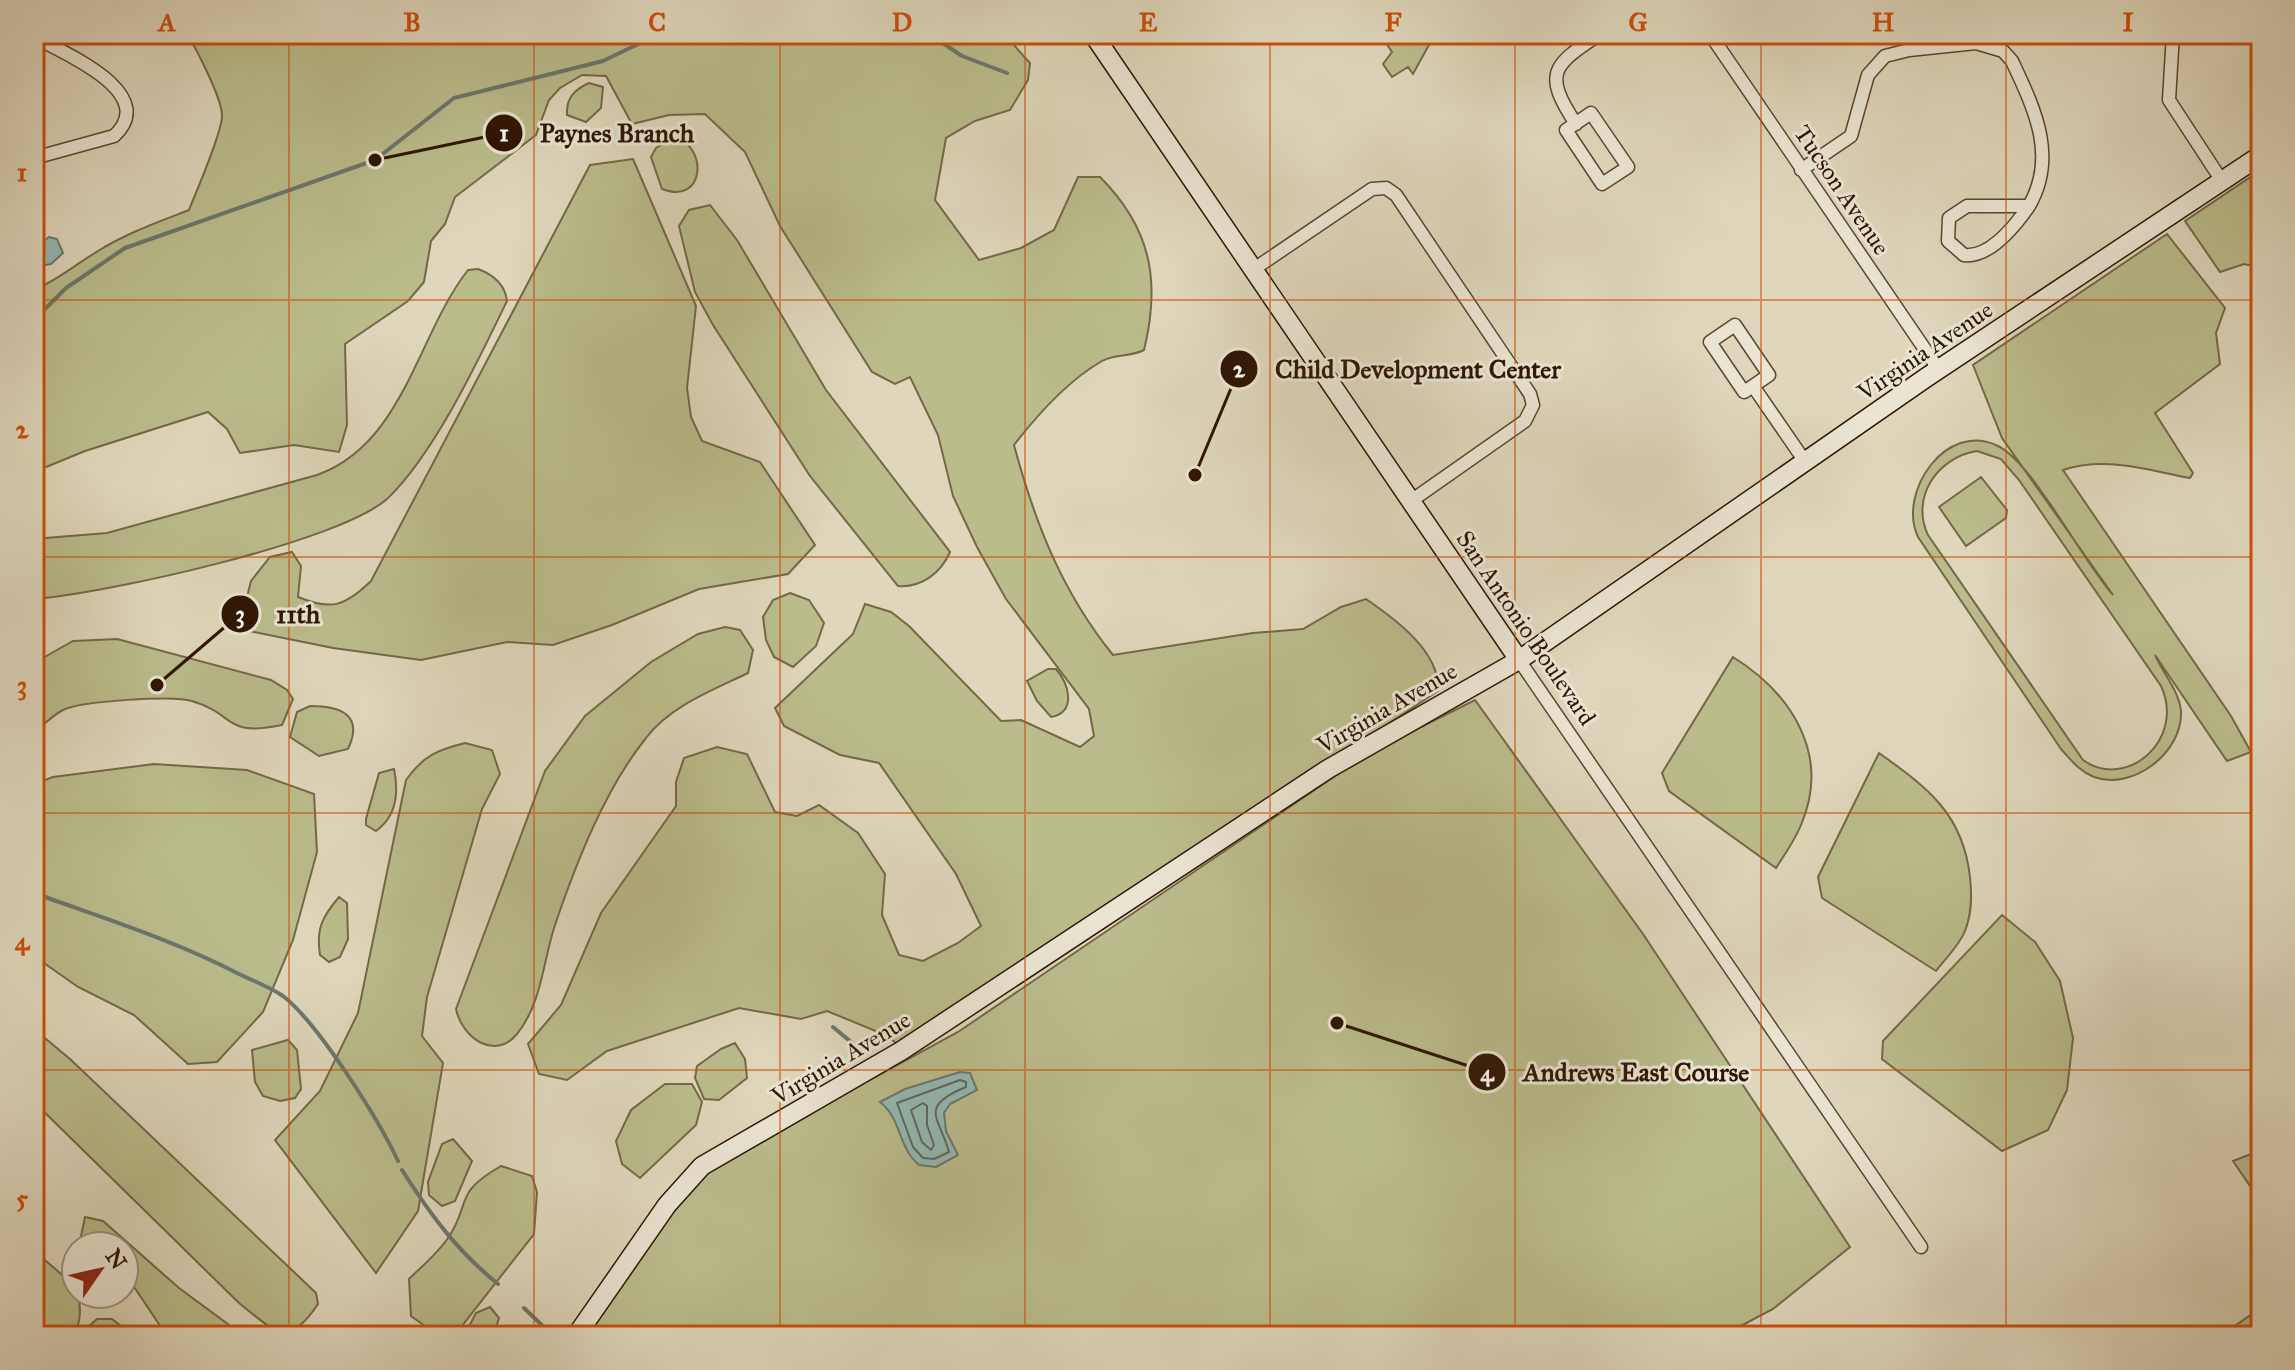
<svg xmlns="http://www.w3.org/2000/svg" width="2295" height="1370" font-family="'IM FELL Great Primer',serif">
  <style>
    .green { fill: #babc8c; stroke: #746848; stroke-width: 2; fill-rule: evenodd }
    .water { fill: #93b9b4; stroke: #6b776d; stroke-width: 2 }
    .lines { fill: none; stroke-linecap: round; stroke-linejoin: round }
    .shore { stroke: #60675c; stroke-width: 2 }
    .stream { stroke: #6b776d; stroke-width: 4 }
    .street-casing { stroke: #5a4631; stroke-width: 15 }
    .secondary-casing { stroke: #2e1503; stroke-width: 21 }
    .street { stroke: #eae5d3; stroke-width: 12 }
    .secondary { stroke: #eae5d3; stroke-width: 18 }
    .grid { fill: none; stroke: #cc4f0b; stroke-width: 2; stroke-opacity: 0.55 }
    .labels { text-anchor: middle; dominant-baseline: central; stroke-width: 6; stroke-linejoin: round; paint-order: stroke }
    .street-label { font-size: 24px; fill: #2e1503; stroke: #eae5d3 }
    .leader { fill: none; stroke: #2e1503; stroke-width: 3 }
    .callout-dot { fill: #2e1503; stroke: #eae5d3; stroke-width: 3 }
    .mark-label { font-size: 24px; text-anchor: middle; font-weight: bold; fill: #fff }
    .callout-label { font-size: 26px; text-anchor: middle; font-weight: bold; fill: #2e1503; stroke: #eae5d3; stroke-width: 6; stroke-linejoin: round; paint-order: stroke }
    .neatline { fill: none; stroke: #cc4f0b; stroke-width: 3 }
    .grid-label { font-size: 26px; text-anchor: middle; font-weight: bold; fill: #cc4f0b }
  </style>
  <rect width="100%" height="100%" fill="#dfd7bc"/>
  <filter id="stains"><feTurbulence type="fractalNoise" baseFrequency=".0025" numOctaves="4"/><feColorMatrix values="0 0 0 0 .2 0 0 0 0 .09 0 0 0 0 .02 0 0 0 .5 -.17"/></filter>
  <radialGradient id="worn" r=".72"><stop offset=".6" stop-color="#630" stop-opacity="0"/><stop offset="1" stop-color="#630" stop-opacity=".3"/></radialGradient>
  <path class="green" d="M187,34H1004L1030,63L1028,80L1010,110L975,121L946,138L935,200L979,260L1021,248L1054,230L1078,177H1100C1151,228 1161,281 1144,350C1131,357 1114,354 1102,361C1067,381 1038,414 1014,445C1035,523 1062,592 1113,655L1253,633L1303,629L1341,607L1366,599C1395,619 1441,652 1438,691L899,1046L888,1036L827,1011L801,1019L739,1008L607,1051L567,1080L539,1074L528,1044L561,1005L601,913L676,806V782L684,758L717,747L747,754L775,812L797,816L819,805L858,833L885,874L882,915L899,955L923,961L958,943L981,926L956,874L879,763L840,755L784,726L775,708L853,634L865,604L891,612L909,626L1001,721L1021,720L1080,747L1094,736L1089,709L1006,599L977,547L953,496L938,435L910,377L895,384L872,372L780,226L745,152L705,114L669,115L632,124L606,76L582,75L560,88L549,100L536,135L455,197L445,224L431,241L424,282L408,301L345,344L347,425L339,452L294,445L240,453L227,429L208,412L85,451L34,472V290C58,280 76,264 98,251C127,233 158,222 189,210C196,192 223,131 222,115C222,99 196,48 187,34Z
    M1380,34H1435L1413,74L1408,67L1392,77L1383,64L1392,52Z
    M589,83L603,87L601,108L586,122L567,115C566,98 574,90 589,83Z
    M674,137C708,145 706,206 662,189L651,157L656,148Z
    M633,159L696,306L687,388L691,417L702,441L760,462L815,545L788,574L699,589L612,625L553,645L507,642L421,660L333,648L239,629L251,581L270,557L292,552L301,566L298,597C332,611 345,606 371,581L590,165Z
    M2261,170V268L2244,264L2220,272L2185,221Z
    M710,205L737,240L826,390L950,552C941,573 921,588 898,586L810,476L713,325L695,292L679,226L689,210Z
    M2167,234L2225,308L2216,333L2220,364L2155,413L2193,473L2190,478C2147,470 2106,456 2063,470L2231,716L2251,752L2227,761L2155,655C2163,673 2179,691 2181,711C2183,753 2132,791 2094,777C2079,771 2071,760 2061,749L1918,537C1897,493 1946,420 1998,446C2033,463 2083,562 2113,595L2002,438L1973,365ZM1977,451L2001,459L2019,480L2161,686C2186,740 2126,791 2083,760L1928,535C1910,497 1938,457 1977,451Z
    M478,269C494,275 505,284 507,301C479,359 434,454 388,498C341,542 103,594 34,599V539L107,533L317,475C404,444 417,335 468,270Z
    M1981,477L2007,510L2006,518L1966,546L1939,507Z
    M790,593L809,600L824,623L816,646L793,667L774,657L766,640L763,617L773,600Z
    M725,627L740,630L753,650L748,673C713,690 670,706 646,738C605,789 576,863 555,925C543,961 542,1003 517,1034C495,1061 462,1038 456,1009L545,771L585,716L651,662L698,634Z
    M117,639L271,680L287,690L293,699L282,725C222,737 238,715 192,701C174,695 81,701 63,710C53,715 43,725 34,733V663L73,641Z
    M1733,657C1792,694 1831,755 1801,825C1795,840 1785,854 1776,868L1669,791L1662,773Z
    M1048,669H1056C1069,684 1077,712 1051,717L1037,701L1027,681Z
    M1475,700L1643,934L1850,1247L1773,1309L1722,1336H587L673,1212L703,1176L760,1140L958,1032L1341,772L1391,742Z
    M310,706C341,706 364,715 348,749L319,756L290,737L297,712Z
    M465,743L492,750L500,774L482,809L427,997L422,1036L443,1063L418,1211L376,1273L275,1140L320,1091L358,1013L406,780C423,756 437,750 465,743Z
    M1879,753C1928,788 1963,814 1970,877C1972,896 1972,913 1965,931C1959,946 1945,959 1936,971L1822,898L1818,877Z
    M154,764L247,770L314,794L317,852L293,940L263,1012L217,1062L188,1064L134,1015L78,987L34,956V784L53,777Z
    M394,769C399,793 397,816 376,831L366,825V819L379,773Z
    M339,897L347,903L348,939L340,957L329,962L320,955C316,929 322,917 339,897Z
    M2002,915L2035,942L2060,981L2073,1038L2067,1090L2048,1130L2002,1151L1882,1059L1883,1041Z
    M34,1029L70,1059L316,1293L318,1304C288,1349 274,1331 239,1303L34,1102Z
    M288,1040L297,1050L301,1089L295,1098L280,1101L263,1096L255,1082L252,1050Z
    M735,1043L745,1059L747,1078L719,1100L704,1099L695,1078L697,1066L721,1049Z
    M665,1084H692L702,1102L696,1125L640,1178L622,1164L616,1141L631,1110Z
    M453,1139L472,1161L455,1201L442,1206L429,1195L428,1182L442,1144Z
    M2261,1150V1202L2233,1161Z
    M501,1166L532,1176L537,1192L534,1234L454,1336H439L411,1316L409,1279C422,1266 438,1253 448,1238C472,1203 452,1194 501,1166Z
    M85,1217L103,1221L179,1288L244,1336H167L124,1272V1246H79Z
    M34,1251C64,1277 93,1293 74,1336H52L34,1321Z
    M490,1307L499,1318L493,1336H464L476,1313Z
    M2261,1308V1322L2241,1336H2220Z
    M97,1319H112L134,1336H85L89,1326Z"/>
  <path class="water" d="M49,237L57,239L63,253L51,264L34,267V248Z
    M960,1072L970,1073L977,1090L950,1104L944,1113L946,1131L958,1155L936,1167L919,1165C898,1148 902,1119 880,1102L905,1089Z"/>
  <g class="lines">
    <path class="shore" d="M960,1080L966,1082V1087C917,1107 940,1118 949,1152L934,1159L923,1158L913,1147L897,1103Z
      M923,1103L927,1106V1125L934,1145L931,1150L922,1142L911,1110Z"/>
    <path class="stream" d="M929,34L962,56L1007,73
      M34,320L66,288L125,248L375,160L454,98L603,61L659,34
      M34,893C103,918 174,940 239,974C253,981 270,987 283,996C318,1023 379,1120 398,1161
      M833,1027L862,1051
      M402,1170C430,1214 457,1251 498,1284
      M524,1308L549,1332"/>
    <g class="street-casing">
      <path id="street" d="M1710,34L1939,370
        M2173,34L2169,100L2222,181
        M34,50L42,41C71,56 159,95 114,136L34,158
        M1591,113L1628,167L1602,184L1566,130Z
        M1576,124C1542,73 1553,65 1600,34
        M1801,170L1851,136L1868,75L1885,56L1909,50L1976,43L2003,51L2012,61C2034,108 2058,156 2029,206
        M2017,206H2029C2015,226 1990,258 1964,255L1948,241L1949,218L1967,206Z
        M1254,269L1372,189L1386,188L1396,195L1530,394L1533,405L1525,421L1411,501
        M1753,386L1769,375L1735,325L1710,342L1744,392L1753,386L1806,463
        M1519,660L1921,1247"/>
    </g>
    <g class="secondary-casing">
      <path id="secondary" d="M1093,34L1519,660
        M576,1336L667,1205L702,1166L901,1051L1328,769L1519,660L1927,377L2261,155"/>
    </g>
    <use href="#street" class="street"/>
    <use href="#secondary" class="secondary"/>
  </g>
  <path class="grid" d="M289,34V1336M534,34V1336M780,34V1336M1025,34V1336M1270,34V1336M1515,34V1336M1761,34V1336M2006,34V1336M34,300H2261M34,557H2261M34,813H2261M34,1070H2261"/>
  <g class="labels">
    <g class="street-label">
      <text transform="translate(1842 190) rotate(56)">Tucson Avenue</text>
      <text transform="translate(1925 351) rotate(-34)">Virginia Avenue</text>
      <text transform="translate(1526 628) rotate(56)">San Antonio Boulevard</text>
      <text transform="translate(1387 708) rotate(-30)">Virginia Avenue</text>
      <text transform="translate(841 1058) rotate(-31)">Virginia Avenue</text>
    </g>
  </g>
  <path class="leader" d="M375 160L504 133M1195 475L1239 369M157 685L240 614M1337 1023L1487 1072"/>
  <g class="callout-dot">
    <circle cx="375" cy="160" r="8"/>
    <circle cx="1195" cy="475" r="8"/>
    <circle cx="157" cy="685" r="8"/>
    <circle cx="1337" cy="1023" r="8"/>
    <circle cx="504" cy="133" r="20"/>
    <circle cx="1239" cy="369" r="20"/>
    <circle cx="240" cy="614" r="20"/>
    <circle cx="1487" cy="1072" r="20"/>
  </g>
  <g class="mark-label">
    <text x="504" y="141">1</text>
    <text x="1239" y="377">2</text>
    <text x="240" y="622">3</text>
    <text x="1487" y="1081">4</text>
  </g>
  <g class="callout-label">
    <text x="617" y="142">Paynes Branch</text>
    <text x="1418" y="378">Child Development Center</text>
    <text x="298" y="623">11th</text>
    <text x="1636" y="1081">Andrews East Course</text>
  </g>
  <rect width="2295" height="1370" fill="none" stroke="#dfd7bc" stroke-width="88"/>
  <g transform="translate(100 1270) rotate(56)"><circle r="38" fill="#eae5d3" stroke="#9f9280" stroke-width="2"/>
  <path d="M0-6L14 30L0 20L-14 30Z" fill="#8f2418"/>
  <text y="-12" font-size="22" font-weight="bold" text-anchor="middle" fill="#2e1503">N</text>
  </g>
  <rect x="44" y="44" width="2207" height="1282" class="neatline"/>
  <g class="grid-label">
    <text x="167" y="31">A</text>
    <text x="412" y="31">B</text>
    <text x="657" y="31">C</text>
    <text x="902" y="31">D</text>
    <text x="1148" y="31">E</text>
    <text x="1393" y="31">F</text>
    <text x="1638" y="31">G</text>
    <text x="1883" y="31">H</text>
    <text x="2128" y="31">I</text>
    <text x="22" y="181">1</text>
    <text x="22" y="438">2</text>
    <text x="22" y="694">3</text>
    <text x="22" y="950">4</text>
    <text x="22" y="1207">5</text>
  </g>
  <rect width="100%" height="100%" filter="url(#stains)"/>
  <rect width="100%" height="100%" fill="url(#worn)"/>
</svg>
